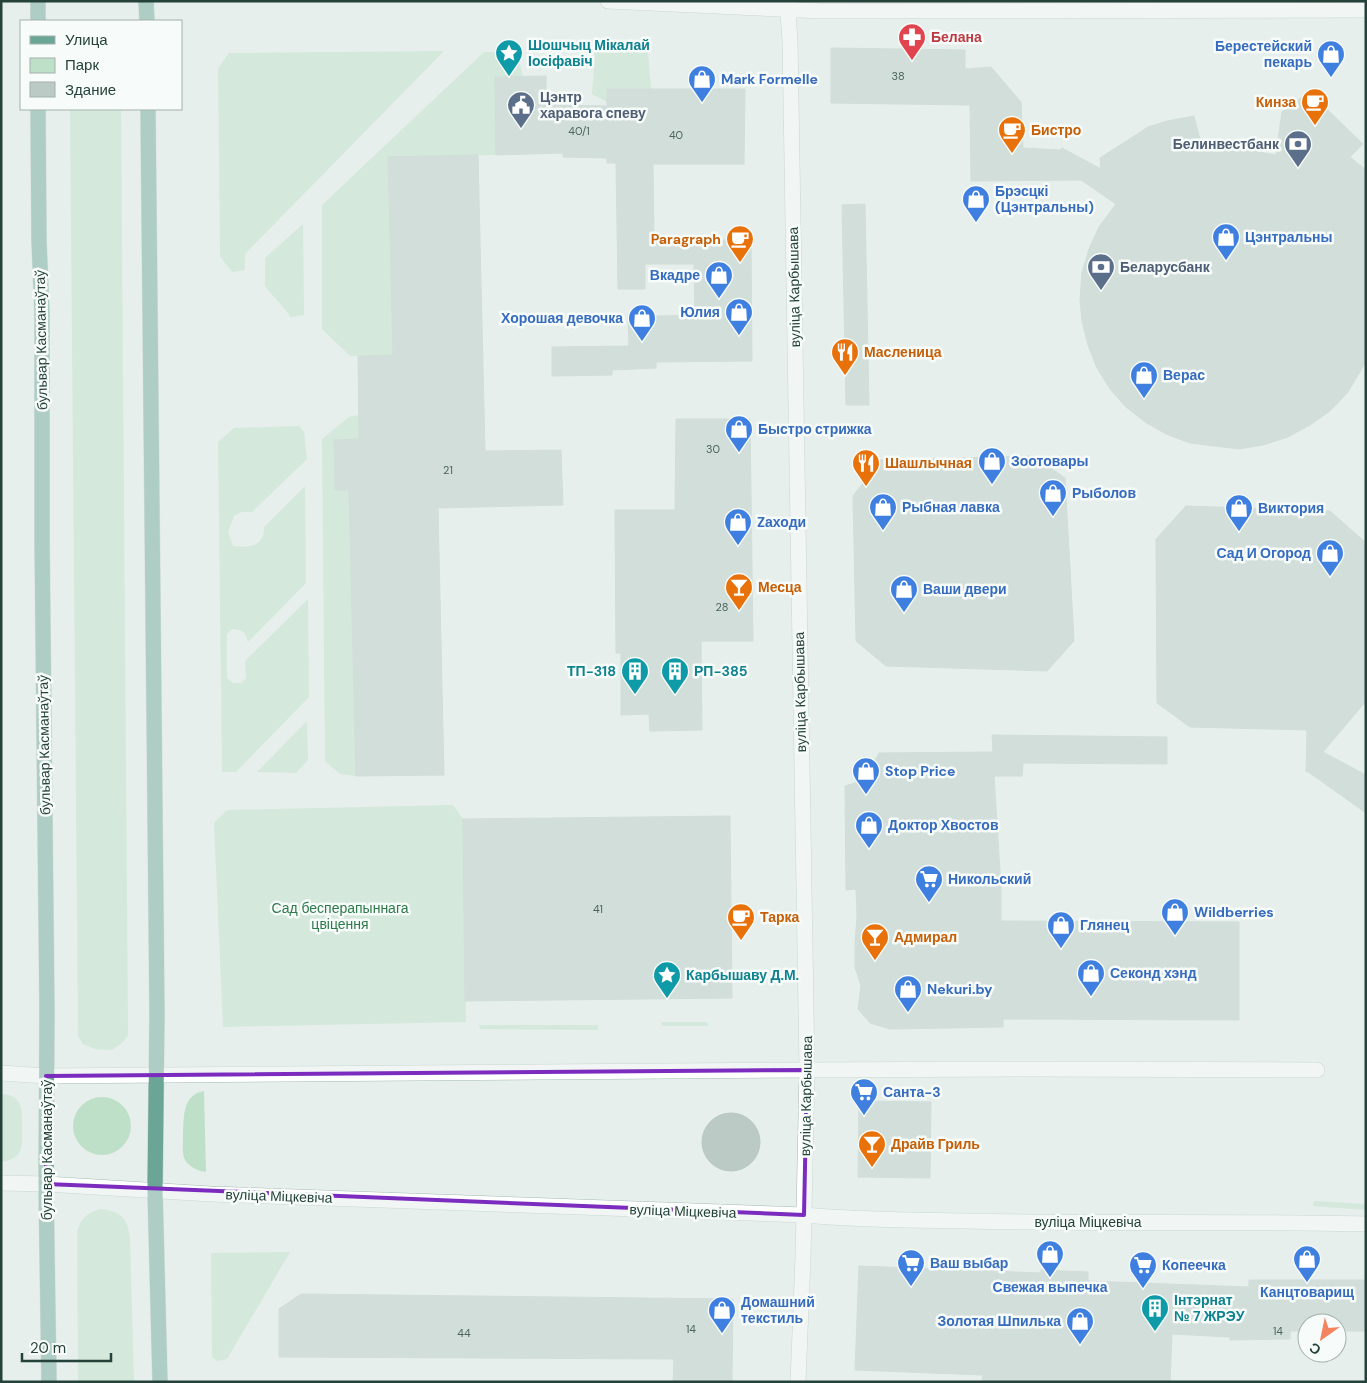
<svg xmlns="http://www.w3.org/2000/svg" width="1367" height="1383" font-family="'DM Sans',sans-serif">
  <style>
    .green { fill: #bfe0c8 }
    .building { fill: #bbcac4; stroke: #b8c9c2 }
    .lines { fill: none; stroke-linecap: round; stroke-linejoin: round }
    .street-casing { stroke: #a8b8b2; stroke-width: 16 }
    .secondary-casing { stroke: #a4bbb3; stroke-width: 16 }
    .primary-casing { stroke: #c2cac8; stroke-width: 16 }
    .street { stroke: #fff; stroke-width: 15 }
    .secondary { stroke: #fff; stroke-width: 15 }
    .primary { stroke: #6aa596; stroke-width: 15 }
    .marked { fill: none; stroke: #7b2cbf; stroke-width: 4; stroke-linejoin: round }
    .labels { text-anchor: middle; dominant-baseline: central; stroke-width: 5; stroke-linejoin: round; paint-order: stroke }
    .number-label { font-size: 11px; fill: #4a645c }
    .health-label { font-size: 14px; font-weight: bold; fill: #be3a42; stroke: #f7fbf9; text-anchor: start }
    .culture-label { font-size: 14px; font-weight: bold; fill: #0d838f; stroke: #f7fbf9; text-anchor: start }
    .shop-label { font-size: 14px; font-weight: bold; fill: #366cbe; stroke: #f7fbf9; text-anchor: start }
    .service-label { font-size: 14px; font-weight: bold; fill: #4e5e75; stroke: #f7fbf9; text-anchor: start }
    .food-label { font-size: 14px; font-weight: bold; fill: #c56008; stroke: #f7fbf9; text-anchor: start }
    .street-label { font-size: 14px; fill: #24423a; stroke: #f7fbf9 }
    .park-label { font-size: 14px; fill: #2d7a4b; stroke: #f7fbf9 }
  </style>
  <rect width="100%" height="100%" fill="#e6efeb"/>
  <path class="green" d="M444,51L245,254V270L232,272L220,256L218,68L229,53Z
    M484,52H517L523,77L495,78L496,155L388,157L393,355L350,356L322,329V205Z
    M595,52H648L651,89H608L607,102L592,94Z
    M70,109H121L128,1035L122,1043L112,1050L95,1049L83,1044L78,1036Z
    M303,224L304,315L291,317L265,286V258Z
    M359,415L395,438L334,440L335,490H349L356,776L340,774L325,761L322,439L349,417Z
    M299,426L304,432L307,459L252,512H242L234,516L228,532L233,546C248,548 265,547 264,527L305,486L306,583L248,642C245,631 243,630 232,629L227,634V678L233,683H241L246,678L245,661L308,599L309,697L236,772H222L218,442L234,428Z
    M307,721L308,760L296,773L257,772Z
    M453,805L463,819L466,1022L223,1027L214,823L227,810Z
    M661,1022H707L708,1026H662Z
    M479,1025H598V1030L480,1029Z
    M204,1091L206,1172C198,1171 188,1167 184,1158C182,1151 183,1143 183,1135C184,1117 182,1095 204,1091Z
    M1,1094C24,1095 22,1111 22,1130C22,1137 23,1146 19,1153C15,1159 8,1161 1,1162Z
    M73 1126a29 29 0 1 1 58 0a29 29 0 1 1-58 0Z
    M1314,1201L1366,1204V1210L1313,1206Z
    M101,1209C121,1212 127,1217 130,1237L134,1382H78L77,1232C81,1218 87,1213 101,1209Z
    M290,1252L227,1359L217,1361L212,1357L211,1253Z"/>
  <path class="building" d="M831,48L965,50V69L991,67L1021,102L1023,148L1060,150L1062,148L1101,169L1100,158L1148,127L1167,121L1194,116L1203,151L1240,149L1276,155L1282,112L1309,92L1363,144L1350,157L1366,170V360L1361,370L1348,392L1330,411L1310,425L1288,437L1263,445L1239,449L1190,443L1166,434L1145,422L1126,407L1110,389L1097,368L1088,345L1082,321L1080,300L1082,273L1089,249L1099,227L1116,204L1081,180L971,181L970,105L831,103Z
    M546,76V105L607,106V89H745L744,164H653L654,240H751L752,361L656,362V368L612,370V375L552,376V347L629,346L628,317L695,315L694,264H645V289H618L616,163H607V158L563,157V153L496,155L495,77Z
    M478,155L485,451L561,450L563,505L438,508L444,775L356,776L349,490H335L334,440L359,439L358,356L393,355L388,157Z
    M865,204L869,405H846L842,205Z
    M676,419H750L753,641H701L702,730L650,731L649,714L621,715V653H616L615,510H675Z
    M1034,456L1065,478L1074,641L1047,671L886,666L856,641L853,496L881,460Z
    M1186,506L1330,511L1365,542L1366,701L1323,752L1366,775V813L1307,771L1306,772L1307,730L1190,727L1157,703L1156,539Z
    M992,735L1167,737V764L1023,763L1022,776H994L1001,888V921L1239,922V1020L1003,1019V1027L890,1029L870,1023L858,1009L861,986L855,967V944L857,916L856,889L846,890L845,786L861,781L869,772L879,753L993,752Z
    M730,816L732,998L465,1001L463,819Z
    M859,1101L931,1102L930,1178L858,1177Z
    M702 1142a29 29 0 1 1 58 0a29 29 0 1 1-58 0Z
    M859,1266L1041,1273V1270L1088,1272V1281L1249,1287V1280H1366V1331H1337V1323H1307V1331H1290V1339L1230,1340V1337L1172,1334L1170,1382H982L983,1375L855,1370Z
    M301,1294L733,1299L732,1382H673L674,1359L279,1357V1309Z"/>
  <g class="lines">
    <g class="street-casing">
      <path id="street" d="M608,1L822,11L1366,10
        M787,1L790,40L807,1070L803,1258L798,1382
        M807,1070L1028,1069L1317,1070"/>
    </g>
    <g class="secondary-casing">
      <path id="secondary" d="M1,1073L46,1076L807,1070
        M1,1183L46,1184L211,1194L804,1215C858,1220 912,1220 967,1221C1100,1224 1233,1221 1366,1224"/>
    </g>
    <g class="primary-casing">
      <path id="primary" d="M38,1V21
        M146,1L147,21
        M38,109L39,241L42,314V538L47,1012L46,1184L49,1382
        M148,109L157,1013L155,1190L160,1382"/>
    </g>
    <use href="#street" class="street"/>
    <use href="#secondary" class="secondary"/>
    <use href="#primary" class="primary"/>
  </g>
  <path d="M0 0H1367V1383H0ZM807,1070L804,1215L46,1184V1076Z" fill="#e6efeb" fill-opacity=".55" fill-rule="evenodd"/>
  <path class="marked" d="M807,1070L804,1215L46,1184V1076Z"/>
  <defs>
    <g id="pharmacy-pin" transform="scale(1.4375)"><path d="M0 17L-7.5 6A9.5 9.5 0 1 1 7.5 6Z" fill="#e0444e" stroke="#f7fbf9"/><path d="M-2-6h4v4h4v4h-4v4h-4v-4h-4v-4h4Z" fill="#fff"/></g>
    <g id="sight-pin" transform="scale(1.4375)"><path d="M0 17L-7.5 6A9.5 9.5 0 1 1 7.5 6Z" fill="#0f9aa8" stroke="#f7fbf9"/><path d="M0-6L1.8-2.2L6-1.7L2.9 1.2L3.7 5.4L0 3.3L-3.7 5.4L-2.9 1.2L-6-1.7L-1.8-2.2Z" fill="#fff"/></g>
    <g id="shop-pin" transform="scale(1.4375)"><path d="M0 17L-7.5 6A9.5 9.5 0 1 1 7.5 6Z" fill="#3f7fe0" stroke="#f7fbf9"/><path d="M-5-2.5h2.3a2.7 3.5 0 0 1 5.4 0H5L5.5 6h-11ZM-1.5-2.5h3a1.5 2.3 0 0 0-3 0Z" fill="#fff"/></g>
    <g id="cafe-pin" transform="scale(1.4375)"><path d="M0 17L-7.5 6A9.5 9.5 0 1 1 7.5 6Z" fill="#e8710a" stroke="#f7fbf9"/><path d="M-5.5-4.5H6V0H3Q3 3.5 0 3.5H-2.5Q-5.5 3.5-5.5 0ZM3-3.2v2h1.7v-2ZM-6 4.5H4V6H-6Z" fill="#fff"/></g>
    <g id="civic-pin" transform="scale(1.4375)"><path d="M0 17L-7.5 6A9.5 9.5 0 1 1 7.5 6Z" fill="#5c6f8a" stroke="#f7fbf9"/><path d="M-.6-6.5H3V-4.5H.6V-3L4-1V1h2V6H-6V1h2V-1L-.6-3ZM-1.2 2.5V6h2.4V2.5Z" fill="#fff"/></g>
    <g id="bank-pin" transform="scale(1.4375)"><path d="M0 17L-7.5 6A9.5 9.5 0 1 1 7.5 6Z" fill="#5c6f8a" stroke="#f7fbf9"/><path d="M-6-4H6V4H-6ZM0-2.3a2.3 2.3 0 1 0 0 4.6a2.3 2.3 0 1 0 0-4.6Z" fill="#fff"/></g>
    <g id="restaurant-pin" transform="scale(1.4375)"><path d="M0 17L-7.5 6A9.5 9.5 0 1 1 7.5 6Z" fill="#e8710a" stroke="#f7fbf9"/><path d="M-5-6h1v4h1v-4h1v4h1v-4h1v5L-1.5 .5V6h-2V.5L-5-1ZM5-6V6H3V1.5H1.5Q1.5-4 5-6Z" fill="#fff"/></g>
    <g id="bar-pin" transform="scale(1.4375)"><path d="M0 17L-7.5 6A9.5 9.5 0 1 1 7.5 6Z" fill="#e8710a" stroke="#f7fbf9"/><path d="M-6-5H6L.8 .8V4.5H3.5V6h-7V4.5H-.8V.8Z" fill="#fff"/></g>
    <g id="building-pin" transform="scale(1.4375)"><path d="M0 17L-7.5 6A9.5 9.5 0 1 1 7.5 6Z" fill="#0f9aa8" stroke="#f7fbf9"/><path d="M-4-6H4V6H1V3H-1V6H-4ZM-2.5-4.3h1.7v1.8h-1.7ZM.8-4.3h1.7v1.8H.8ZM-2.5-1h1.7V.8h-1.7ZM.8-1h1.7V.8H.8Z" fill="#fff"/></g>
    <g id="supermarket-pin" transform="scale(1.4375)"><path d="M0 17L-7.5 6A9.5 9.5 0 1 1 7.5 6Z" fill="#3f7fe0" stroke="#f7fbf9"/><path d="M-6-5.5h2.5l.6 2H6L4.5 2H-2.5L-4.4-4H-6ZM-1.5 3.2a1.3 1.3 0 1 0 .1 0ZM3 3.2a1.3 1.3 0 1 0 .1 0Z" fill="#fff"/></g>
  </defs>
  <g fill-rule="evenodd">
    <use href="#pharmacy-pin" x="912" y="37"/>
    <use href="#sight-pin" x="509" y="53"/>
    <use href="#shop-pin" x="1331" y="54"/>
    <use href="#shop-pin" x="702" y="79"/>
    <use href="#cafe-pin" x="1315" y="102"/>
    <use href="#civic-pin" x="521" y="105"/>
    <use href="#cafe-pin" x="1012" y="130"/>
    <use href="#bank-pin" x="1298" y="144"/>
    <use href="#shop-pin" x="976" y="199"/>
    <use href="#shop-pin" x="1226" y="237"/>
    <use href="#cafe-pin" x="740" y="239"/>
    <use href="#bank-pin" x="1101" y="267"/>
    <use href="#shop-pin" x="719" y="275"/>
    <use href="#shop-pin" x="739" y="312"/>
    <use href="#shop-pin" x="642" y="318"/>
    <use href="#restaurant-pin" x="845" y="352"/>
    <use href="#shop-pin" x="1144" y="375"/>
    <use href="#shop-pin" x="739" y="429"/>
    <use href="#shop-pin" x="992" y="461"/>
    <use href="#restaurant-pin" x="866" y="463"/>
    <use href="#shop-pin" x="1053" y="493"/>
    <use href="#shop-pin" x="883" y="507"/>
    <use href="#shop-pin" x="1239" y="508"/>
    <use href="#shop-pin" x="738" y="522"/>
    <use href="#shop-pin" x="1330" y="553"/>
    <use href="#bar-pin" x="739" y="587"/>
    <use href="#shop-pin" x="904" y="589"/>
    <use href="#building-pin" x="635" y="671"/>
    <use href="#building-pin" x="675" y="671"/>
    <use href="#shop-pin" x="866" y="771"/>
    <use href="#shop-pin" x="869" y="825"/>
    <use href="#supermarket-pin" x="929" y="879"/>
    <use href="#shop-pin" x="1175" y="912"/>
    <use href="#cafe-pin" x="741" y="917"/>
    <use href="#shop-pin" x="1061" y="925"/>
    <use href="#bar-pin" x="875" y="937"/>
    <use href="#shop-pin" x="1091" y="973"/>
    <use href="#sight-pin" x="667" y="975"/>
    <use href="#shop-pin" x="908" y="989"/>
    <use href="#supermarket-pin" x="864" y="1092"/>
    <use href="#bar-pin" x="872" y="1144"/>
    <use href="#shop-pin" x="1050" y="1254"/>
    <use href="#shop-pin" x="1307" y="1259"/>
    <use href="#supermarket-pin" x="911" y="1263"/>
    <use href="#supermarket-pin" x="1143" y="1265"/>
    <use href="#building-pin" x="1155" y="1308"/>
    <use href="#shop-pin" x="722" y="1310"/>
    <use href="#shop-pin" x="1080" y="1321"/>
  </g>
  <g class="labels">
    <g class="number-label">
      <text x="898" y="76">38</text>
      <text x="579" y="131">40/1</text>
      <text x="676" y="135">40</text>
      <text x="713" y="449">30</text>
      <text x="448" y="470">21</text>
      <text x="722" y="607">28</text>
      <text x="598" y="909">41</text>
      <text x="691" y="1329">14</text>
      <text x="1278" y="1331">14</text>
      <text x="464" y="1333">44</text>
    </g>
    <g class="health-label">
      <text x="931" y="37">Белана</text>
    </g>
    <g class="culture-label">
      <text x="528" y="45">Шошчыц Мікалай<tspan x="528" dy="16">Іосіфавіч</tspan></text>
      <text x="616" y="671" text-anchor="end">ТП-318</text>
      <text x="694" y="671">РП-385</text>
      <text x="686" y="975">Карбышаву Д.М.</text>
      <text x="1174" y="1300">Інтэрнат<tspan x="1174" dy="16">№ 7 ЖРЭУ</tspan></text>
    </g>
    <g class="shop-label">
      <text x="1312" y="46" text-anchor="end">Берестейский<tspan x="1312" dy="16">пекарь</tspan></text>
      <text x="721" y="79">Mark Formelle</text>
      <text x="995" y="191">Брэсцкі<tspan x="995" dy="16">(Цэнтральны)</tspan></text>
      <text x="1245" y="237">Цэнтральны</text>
      <text x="700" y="275" text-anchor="end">Вкадре</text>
      <text x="720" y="312" text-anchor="end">Юлия</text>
      <text x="623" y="318" text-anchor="end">Хорошая девочка</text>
      <text x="1163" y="375">Верас</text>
      <text x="758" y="429">Быстро стрижка</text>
      <text x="1011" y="461">Зоотовары</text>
      <text x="1072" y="493">Рыболов</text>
      <text x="902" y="507">Рыбная лавка</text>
      <text x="1258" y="508">Виктория</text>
      <text x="757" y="522">Zаходи</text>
      <text x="1311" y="553" text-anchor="end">Сад И Огород</text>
      <text x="923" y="589">Ваши двери</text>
      <text x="885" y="771">Stop Price</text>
      <text x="888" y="825">Доктор Хвостов</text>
      <text x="948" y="879">Никольский</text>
      <text x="1194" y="912">Wildberries</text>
      <text x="1080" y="925">Глянец</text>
      <text x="1110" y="973">Секонд хэнд</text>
      <text x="927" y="989">Nekuri.by</text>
      <text x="883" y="1092">Санта-3</text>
      <text x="930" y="1263">Ваш выбар</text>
      <text x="1162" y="1265">Копеечка</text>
      <text x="1050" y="1287" text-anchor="middle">Свежая выпечка</text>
      <text x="1307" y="1292" text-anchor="middle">Канцтоварищ</text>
      <text x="741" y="1302">Домашний<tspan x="741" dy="16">текстиль</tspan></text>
      <text x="1061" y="1321" text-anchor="end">Золотая Шпилька</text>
    </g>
    <g class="service-label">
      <text x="540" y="97">Цэнтр<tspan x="540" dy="16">харавога спеву</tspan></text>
      <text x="1279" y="144" text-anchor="end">Белинвестбанк</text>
      <text x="1120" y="267">Беларусбанк</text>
    </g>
    <g class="food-label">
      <text x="1296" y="102" text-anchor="end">Кинза</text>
      <text x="1031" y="130">Бистро</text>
      <text x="721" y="239" text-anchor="end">Paragraph</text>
      <text x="864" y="352">Масленица</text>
      <text x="885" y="463">Шашлычная</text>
      <text x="758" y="587">Месца</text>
      <text x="760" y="917">Тарка</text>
      <text x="894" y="937">Адмирал</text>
      <text x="891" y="1144">Драйв Гриль</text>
    </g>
    <g class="street-label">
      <text transform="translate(794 287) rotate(-91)">вуліца Карбышава</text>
      <text transform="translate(41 340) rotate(-91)">бульвар Касманаўтаў</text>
      <text transform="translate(800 692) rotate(-91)">вуліца Карбышава</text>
      <text transform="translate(44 745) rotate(-91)">бульвар Касманаўтаў</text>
      <text transform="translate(806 1096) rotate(-89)">вуліца Карбышава</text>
      <text transform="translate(47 1150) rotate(-90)">бульвар Касманаўтаў</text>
      <text transform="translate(279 1196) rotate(2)">вуліца Міцкевіча</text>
      <text transform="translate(683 1211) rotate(2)">вуліца Міцкевіча</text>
      <text x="1088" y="1222">вуліца Міцкевіча</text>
    </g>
    <g class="park-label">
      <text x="340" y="908">Сад бесперапыннага<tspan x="340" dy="16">цвіцення</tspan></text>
    </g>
  </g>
  <rect width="1367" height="1383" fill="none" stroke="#24423a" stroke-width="5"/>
  <rect x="20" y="20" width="162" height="90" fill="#f7fbf9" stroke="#a3b1ad"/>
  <rect x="30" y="36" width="25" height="8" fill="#6aa596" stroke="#a3b1ad"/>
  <text x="65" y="45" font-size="15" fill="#24423a">Улица</text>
  <rect x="30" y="58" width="25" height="15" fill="#bfe0c8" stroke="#a3b1ad"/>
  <text x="65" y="70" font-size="15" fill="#24423a">Парк</text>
  <rect x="30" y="82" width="25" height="15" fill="#bbcac4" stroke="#a3b1ad"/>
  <text x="65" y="95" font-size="15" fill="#24423a">Здание</text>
  <g transform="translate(1322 1338) rotate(213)"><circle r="24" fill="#f7fbf9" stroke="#a3b1ad"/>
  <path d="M0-4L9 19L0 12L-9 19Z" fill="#f4845f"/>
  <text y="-8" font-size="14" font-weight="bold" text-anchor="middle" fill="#24423a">С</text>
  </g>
  <path d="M22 1353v8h89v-8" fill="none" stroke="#24423a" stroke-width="2.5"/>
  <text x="30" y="1353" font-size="15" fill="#24423a" stroke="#f7fbf9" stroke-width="4" paint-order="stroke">20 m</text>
</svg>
